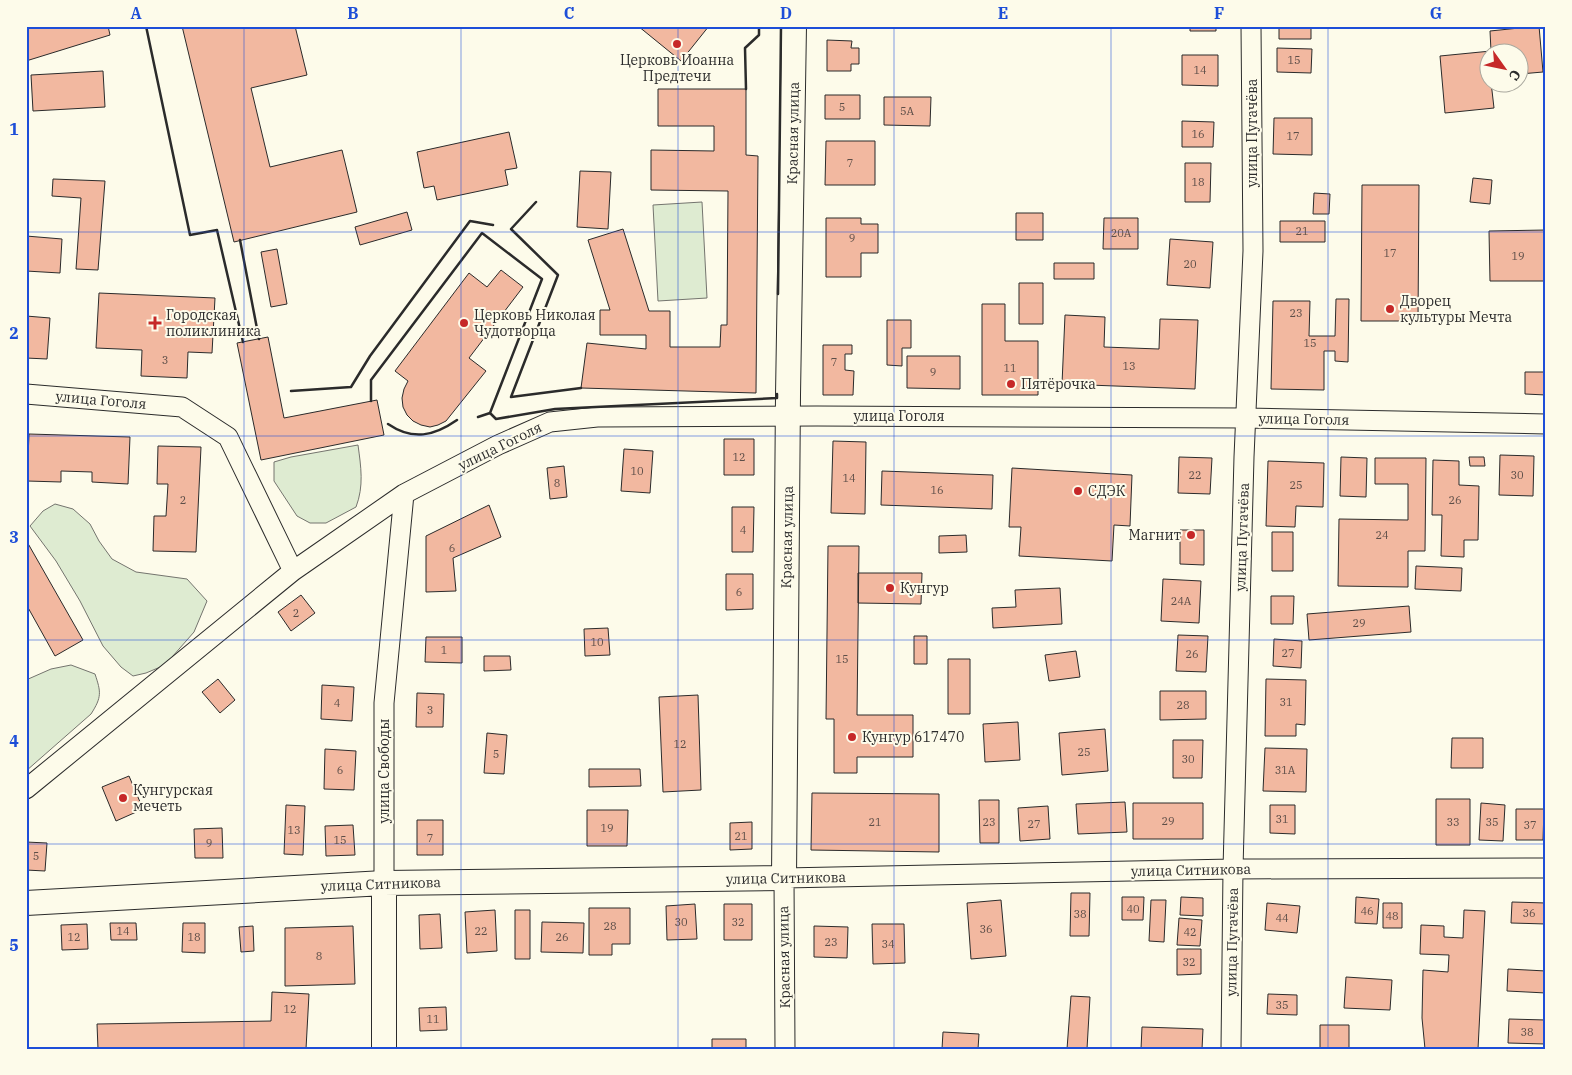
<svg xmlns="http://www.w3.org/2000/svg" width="1572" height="1075" font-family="'IBM Plex Serif',serif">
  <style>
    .green { fill: #deebd1; stroke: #74746e }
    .building { fill: #f2b8a0; stroke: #2b2b2b }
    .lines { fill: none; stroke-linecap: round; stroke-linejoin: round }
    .minor-casing { stroke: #2b2b2b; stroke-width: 21 }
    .major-casing { stroke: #2b2b2b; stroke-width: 26 }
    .minor { stroke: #fdfbea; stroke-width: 19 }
    .major { stroke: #fdfbea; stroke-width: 24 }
    .wall { stroke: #2b2b2b; stroke-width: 2.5 }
    .grid { fill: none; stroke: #1d4ed8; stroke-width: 1; stroke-opacity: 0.55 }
    .poi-dot { fill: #c62828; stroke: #fdfbea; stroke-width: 2 }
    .labels { text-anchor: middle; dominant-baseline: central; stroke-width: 4; stroke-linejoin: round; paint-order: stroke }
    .number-label { font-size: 11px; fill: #5d4e48 }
    .poi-label { font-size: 14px; fill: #2b2b2b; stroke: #fdfbea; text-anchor: start }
    .street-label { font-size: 14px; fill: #2b2b2b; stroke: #fdfbea }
    .neatline { fill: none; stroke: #1d4ed8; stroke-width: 2 }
    .grid-label { font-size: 16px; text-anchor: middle; font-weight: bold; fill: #1d4ed8 }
  </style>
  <rect width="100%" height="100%" fill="#fdfbea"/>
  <path class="green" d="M702,202L707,298L658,301L653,205Z
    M358,445C361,467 364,486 356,507L326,523H310L297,516L274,481V462L291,457Z
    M55,504L73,509L90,524L99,541L112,559L136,572L187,579L207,601L194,632L165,665L146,673L133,676L121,667L103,646L80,601L56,561L30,526L43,511Z
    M71,665L95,674C101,692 102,697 91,714L26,771V680L51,669Z"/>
  <path class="building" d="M36,26H108L110,35L26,61V29Z
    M182,26H295L307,75L251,88L270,167L342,150L357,212L234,242Z
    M638,26H709L681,61Z
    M1190,26H1216V31H1190Z
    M1279,26H1311V39H1279Z
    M1539,26L1543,72L1520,74V52H1490V82H1491L1494,108L1445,113L1440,56L1491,51L1490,31Z
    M827,40L852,41L851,48H859V64H851V71H827Z
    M1277,48L1312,49L1311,73L1277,72Z
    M1182,55H1218V86L1182,85Z
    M103,71L105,107L33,111L31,75Z
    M658,89H746V155L758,156L756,393L581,388L587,343L646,349V335H600V310H610L588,240L623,229L649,311H670V347H720L721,325H727L728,191L651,190V150L714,151V126H658Z
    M825,95H860V119H825Z
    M884,97H931L930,126L884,125Z
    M1274,118H1312V155L1273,154Z
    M1182,121L1214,122L1213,147H1182Z
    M509,132L517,168L505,170L508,185L437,200L434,186L424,188L417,152Z
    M826,141H875V185H825Z
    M1185,163H1211L1210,202H1185Z
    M580,171L611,172L608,229L577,227Z
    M1473,178L1492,180L1490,204L1470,202Z
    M53,179L105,181L98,270L76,269L81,198L52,196Z
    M1362,185H1419L1418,321H1361Z
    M1314,193L1330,194L1329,214H1313Z
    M407,212L412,230L360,245L355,227Z
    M1016,213H1043V240H1016Z
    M826,218H861V224H878V253H861V277H826Z
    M1104,218H1138V249H1103Z
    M1280,221H1325V242H1280Z
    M1546,230V308L1545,281H1490L1489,231Z
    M26,236L62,239L60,273L26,271Z
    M1170,239L1213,242L1210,288L1167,285Z
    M277,249L287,304L271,307L261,252Z
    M1054,263H1094V279H1054Z
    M501,270L523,287L469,358L486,371L446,421L438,425L430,427L421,425L413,421L407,415L403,407L402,398L404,389L408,381L395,371L469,273L487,287Z
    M1019,283H1043V324H1019Z
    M99,293L215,298L212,353L188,352L187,378L141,376L142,350L96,348Z
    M1336,299H1349L1348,362L1335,361V351H1324V390L1271,389L1273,301H1310L1309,336H1335Z
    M982,304H1005V341H1038V395H982Z
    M1065,315L1105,317L1104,347L1159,349L1160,319L1198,320L1195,389L1062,384Z
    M26,316L50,318L47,359L26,358Z
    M887,320H911V348H902V366L887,365Z
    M268,337L284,418L377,400L384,435L261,460L237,343Z
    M823,345H852V354H845V370L854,371L853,395H823Z
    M907,356H960V389L907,388Z
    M1525,372H1546V395L1525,394Z
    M29,434L130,437L128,484L92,482V472L61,471V482L27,481Z
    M724,439H754V475H724Z
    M833,441L866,442L865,514L831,513Z
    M158,446L201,447L196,552L153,551L154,516H166L168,484H157Z
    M624,449L653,451L650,493L621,491Z
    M1500,455L1534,456L1533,496L1499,495Z
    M1179,457L1212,458L1210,494L1178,493Z
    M1341,457L1367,458L1366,497L1340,496Z
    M1469,457H1484L1485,466H1470Z
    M1375,458H1426L1425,551H1408V587L1338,586L1339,519L1408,520V484H1375Z
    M1433,460L1459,461V485L1479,486L1478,540H1464V557L1441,556L1442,515H1432Z
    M1268,461L1324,463L1323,507L1296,506L1295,527L1266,526Z
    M564,466L567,497L550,499L547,468Z
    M1012,468L1132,475L1130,526L1114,525L1112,561L1019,556L1021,527H1009Z
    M882,471L993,475L992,509L881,505Z
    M489,505L501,537L453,558L456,591L426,592V536Z
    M732,507H754L753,552H732Z
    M1180,530H1204V565L1180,564Z
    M1272,532H1293V571H1272Z
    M966,535L967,552L939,553V536Z
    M26,540L83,640L55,656L26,604Z
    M828,546H859L857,715H913V757H857V773H834V719H826Z
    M1416,566L1462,568L1461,591L1415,589Z
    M858,573H922L921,604L858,603Z
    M726,574H753V609L726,610Z
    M1163,579L1201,581L1199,623L1161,621Z
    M1060,588L1062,624L993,628L992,608L1016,607L1015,590Z
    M301,595L315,613L291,631L278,612Z
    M1271,596H1294L1293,624H1271Z
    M1409,606L1411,632L1309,640L1307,614Z
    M608,628L610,655L585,656L584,629Z
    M1178,635L1208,636L1206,672L1176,671Z
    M914,636H927V664H914Z
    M426,637H462V663L425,662Z
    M1274,639L1302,641L1301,668L1273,666Z
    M1076,651L1080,677L1049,681L1045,655Z
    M484,656H510L511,670L484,671Z
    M948,659H970V714H948Z
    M218,679L235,700L220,713L202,692Z
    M1266,679L1306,680L1305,725L1296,724V736H1265Z
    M322,685L354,687L352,721L321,719Z
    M1160,691H1206V719L1160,720Z
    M417,693L444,694L443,727H416Z
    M698,695L701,790L663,792L659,697Z
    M1018,722L1020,760L985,762L983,724Z
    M1105,729L1108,771L1062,775L1059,733Z
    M487,733L507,735L504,774L484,773Z
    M1452,738H1483V768H1451Z
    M1173,740H1203L1202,778H1173Z
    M1265,748L1307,749L1306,792L1263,791Z
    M325,749L356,751L354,790L324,789Z
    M589,769H640L641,786L589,787Z
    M129,776L143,809L116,821L102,787Z
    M812,793L939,794V852L811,850Z
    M1436,799H1470V845H1436Z
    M979,800H999V843H980Z
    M1125,802L1127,832L1078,834L1076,804Z
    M1133,803H1203V839H1133Z
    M1481,803L1505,805L1503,841L1479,840Z
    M286,805L305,806L303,855L284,854Z
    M1270,805H1295V834L1270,833Z
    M1048,806L1050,839L1020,841L1018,808Z
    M1516,809H1544L1543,840H1516Z
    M587,810H628L627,846H587Z
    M417,820H443V855H417Z
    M752,822V849L730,850V823Z
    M353,825L355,855L326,856L325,826Z
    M222,828L223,858H195L194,829Z
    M26,842L47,843L45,871L26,870Z
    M1071,893H1090L1089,936H1070Z
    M1122,897H1144L1143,920H1122Z
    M1181,897L1203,898V916L1180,915Z
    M1356,897L1379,899L1377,924L1355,923Z
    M1001,900L1006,956L971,959L967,903Z
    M1151,900H1166L1164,942L1149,941Z
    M1512,902L1546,903V924L1511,923Z
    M1267,903L1300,906L1297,933L1265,930Z
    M1383,903H1402V928H1383Z
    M695,904L697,939L667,940L666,906Z
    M724,904H752V940H724Z
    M589,908H630V944H612V955H589Z
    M495,910L497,951L467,953L465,912Z
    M515,910H530V959H515Z
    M1464,910L1485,911L1478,1049H1425L1422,1018L1423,970L1448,972L1449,955L1420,954L1421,925L1444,926V937L1463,938Z
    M440,914L442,948L420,949L419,915Z
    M1179,918L1202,920L1200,946L1177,945Z
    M542,922L584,923L583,953L541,952Z
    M110,923H136L137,940H111Z
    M183,923H205V953L182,952Z
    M87,924L88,949L62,950L61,925Z
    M872,924H904L905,963L873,964Z
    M253,926L254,951L241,952L239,927Z
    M353,926L355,984L285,986V928Z
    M814,926L848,927L847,958L814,957Z
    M1177,949H1201V974L1177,975Z
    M1508,969L1546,971V993L1507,991Z
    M1346,977L1392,980L1390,1010L1344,1008Z
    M272,992L309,994L306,1049H98L97,1024L271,1021Z
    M1268,994L1297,995V1015L1267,1014Z
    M1071,996L1090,997L1087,1049H1067Z
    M446,1007L447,1030L420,1031L419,1008Z
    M1509,1019L1546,1020V1044L1508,1043Z
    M1320,1025H1349V1049H1320Z
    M1142,1027L1203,1029L1202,1049H1141Z
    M943,1032L979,1034L978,1049H942Z
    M712,1039H746V1049H712Z"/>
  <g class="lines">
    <g class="minor-casing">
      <path id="minor" d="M26,394L182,407L228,437L293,571
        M26,789L293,571L404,494L498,445L550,422L597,417L817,416L1246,418L1546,424
        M384,883V703L404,494
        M785,1049L784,878L1233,869L1546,868
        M1231,1049L1233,869L1244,457L1253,251L1251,26"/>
    </g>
    <g class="major-casing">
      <path id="major" d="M384,883V1049
        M26,903L384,883L784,878L788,395L794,26"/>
    </g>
    <use href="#minor" class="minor"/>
    <use href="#major" class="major"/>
    <path class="wall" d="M146,26L190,235L217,230L243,342
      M746,89L745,48L759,35V26
      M536,202L511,229L558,275L511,397L581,388
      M240,240L259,339
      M778,294L781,26
      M291,391L351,387L370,356L470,221L493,225
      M371,401V380L482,233L542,279L490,413L478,417
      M490,413L496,419L555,409L777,398V394
      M388,424C413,441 434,436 457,420"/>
  </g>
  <path class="grid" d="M244,26V1049M461,26V1049M678,26V1049M894,26V1049M1111,26V1049M1328,26V1049M26,232H1546M26,436H1546M26,640H1546M26,844H1546"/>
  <g class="poi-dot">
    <circle cx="677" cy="44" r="5"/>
    <circle cx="1390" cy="309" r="5"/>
    <path d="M152.5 315.5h5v5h5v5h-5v5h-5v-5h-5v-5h5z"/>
    <circle cx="464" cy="323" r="5"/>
    <circle cx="1011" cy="384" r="5"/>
    <circle cx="1078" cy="491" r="5"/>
    <circle cx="1191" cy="535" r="5"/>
    <circle cx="890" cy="588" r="5"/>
    <circle cx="852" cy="737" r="5"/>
    <circle cx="123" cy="798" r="5"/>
  </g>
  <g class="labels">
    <g class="number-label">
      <text x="1294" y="60">15</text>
      <text x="1200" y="70">14</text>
      <text x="842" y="107">5</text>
      <text x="907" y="111">5А</text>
      <text x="1198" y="134">16</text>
      <text x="1293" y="136">17</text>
      <text x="850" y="163">7</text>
      <text x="1198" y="182">18</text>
      <text x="1302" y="231">21</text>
      <text x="1121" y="233">20А</text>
      <text x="852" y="238">9</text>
      <text x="1390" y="253">17</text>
      <text x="1518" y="256">19</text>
      <text x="1190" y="264">20</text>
      <text x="1296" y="313">23</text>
      <text x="1310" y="343">15</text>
      <text x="165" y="360">3</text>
      <text x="834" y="362">7</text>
      <text x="1129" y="366">13</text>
      <text x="1010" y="368">11</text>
      <text x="933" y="372">9</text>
      <text x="739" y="457">12</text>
      <text x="637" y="471">10</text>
      <text x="1195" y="475">22</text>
      <text x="1517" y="475">30</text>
      <text x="849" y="478">14</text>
      <text x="557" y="483">8</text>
      <text x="1296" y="485">25</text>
      <text x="937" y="490">16</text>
      <text x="183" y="500">2</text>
      <text x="1455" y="500">26</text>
      <text x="743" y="530">4</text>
      <text x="1382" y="535">24</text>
      <text x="452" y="548">6</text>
      <text x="739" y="592">6</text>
      <text x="1181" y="601">24А</text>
      <text x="296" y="613">2</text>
      <text x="1359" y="623">29</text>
      <text x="597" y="642">10</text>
      <text x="444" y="650">1</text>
      <text x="1288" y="653">27</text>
      <text x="1192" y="654">26</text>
      <text x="842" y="659">15</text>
      <text x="1286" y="702">31</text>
      <text x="337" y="703">4</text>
      <text x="1183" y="705">28</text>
      <text x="430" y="710">3</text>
      <text x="680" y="744">12</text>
      <text x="1084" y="752">25</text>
      <text x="496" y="754">5</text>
      <text x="1188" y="759">30</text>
      <text x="340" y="770">6</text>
      <text x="1285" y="770">31А</text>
      <text x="1282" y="819">31</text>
      <text x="1168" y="821">29</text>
      <text x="875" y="822">21</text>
      <text x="989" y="822">23</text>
      <text x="1453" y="822">33</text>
      <text x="1492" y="822">35</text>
      <text x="1034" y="824">27</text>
      <text x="1530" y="825">37</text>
      <text x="607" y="828">19</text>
      <text x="294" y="830">13</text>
      <text x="741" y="836">21</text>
      <text x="430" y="838">7</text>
      <text x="340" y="840">15</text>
      <text x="209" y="843">9</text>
      <text x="36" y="856">5</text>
      <text x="1133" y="909">40</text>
      <text x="1367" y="911">46</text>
      <text x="1529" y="913">36</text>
      <text x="1080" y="914">38</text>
      <text x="1392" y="916">48</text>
      <text x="1282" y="918">44</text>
      <text x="681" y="922">30</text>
      <text x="738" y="922">32</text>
      <text x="610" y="926">28</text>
      <text x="986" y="929">36</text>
      <text x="123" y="931">14</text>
      <text x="481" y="931">22</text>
      <text x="1190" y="932">42</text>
      <text x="74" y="937">12</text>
      <text x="194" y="937">18</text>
      <text x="562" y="937">26</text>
      <text x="831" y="942">23</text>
      <text x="888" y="944">34</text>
      <text x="319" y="956">8</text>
      <text x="1189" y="962">32</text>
      <text x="1282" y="1005">35</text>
      <text x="290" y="1009">12</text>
      <text x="433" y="1019">11</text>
      <text x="1527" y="1032">38</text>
    </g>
    <g class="poi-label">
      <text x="677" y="60" text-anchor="middle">Церковь Иоанна<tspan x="677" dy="16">Предтечи</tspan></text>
      <text x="1400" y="301">Дворец<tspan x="1400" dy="16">культуры Мечта</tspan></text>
      <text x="166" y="315">Городская<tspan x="166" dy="16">поликлиника</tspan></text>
      <text x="474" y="315">Церковь Николая<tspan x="474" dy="16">Чудотворца</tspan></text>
      <text x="1021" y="384">Пятёрочка</text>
      <text x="1088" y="491">СДЭК</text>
      <text x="1181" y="535" text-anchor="end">Магнит</text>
      <text x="900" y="588">Кунгур</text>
      <text x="862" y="737">Кунгур 617470</text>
      <text x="133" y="790">Кунгурская<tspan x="133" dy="16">мечеть</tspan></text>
    </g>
    <g class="street-label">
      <text transform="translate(793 133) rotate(-89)">Красная улица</text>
      <text transform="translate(1252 133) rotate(-90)">улица Пугачёва</text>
      <text transform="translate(101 400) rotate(5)">улица Гоголя</text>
      <text x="899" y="416">улица Гоголя</text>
      <text transform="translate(1304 419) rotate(1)">улица Гоголя</text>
      <text transform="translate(500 446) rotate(-26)">улица Гоголя</text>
      <text transform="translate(787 537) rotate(-89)">Красная улица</text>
      <text transform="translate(1242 537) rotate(-88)">улица Пугачёва</text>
      <text transform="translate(384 771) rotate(-90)">улица Свободы</text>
      <text transform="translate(1191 870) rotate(-1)">улица Ситникова</text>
      <text transform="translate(786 878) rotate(-1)">улица Ситникова</text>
      <text transform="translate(381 884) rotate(-2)">улица Ситникова</text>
      <text transform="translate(1232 942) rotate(-89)">улица Пугачёва</text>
      <text transform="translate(784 957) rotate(-91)">Красная улица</text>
    </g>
  </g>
  <rect width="1572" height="1075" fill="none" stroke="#fdfbea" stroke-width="55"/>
  <g transform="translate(1504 68) rotate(123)"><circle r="24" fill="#fdfbea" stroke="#a9a89e"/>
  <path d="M0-4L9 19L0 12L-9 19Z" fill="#c62828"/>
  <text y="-8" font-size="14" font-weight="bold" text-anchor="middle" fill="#2b2b2b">С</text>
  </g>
  <rect x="28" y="28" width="1516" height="1020" class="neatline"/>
  <g class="grid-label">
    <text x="136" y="19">A</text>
    <text x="353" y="19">B</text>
    <text x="569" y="19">C</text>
    <text x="786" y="19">D</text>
    <text x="1003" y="19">E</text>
    <text x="1219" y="19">F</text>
    <text x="1436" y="19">G</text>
    <text x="14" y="135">1</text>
    <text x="14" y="339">2</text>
    <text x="14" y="543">3</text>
    <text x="14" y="747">4</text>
    <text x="14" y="951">5</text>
  </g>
</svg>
